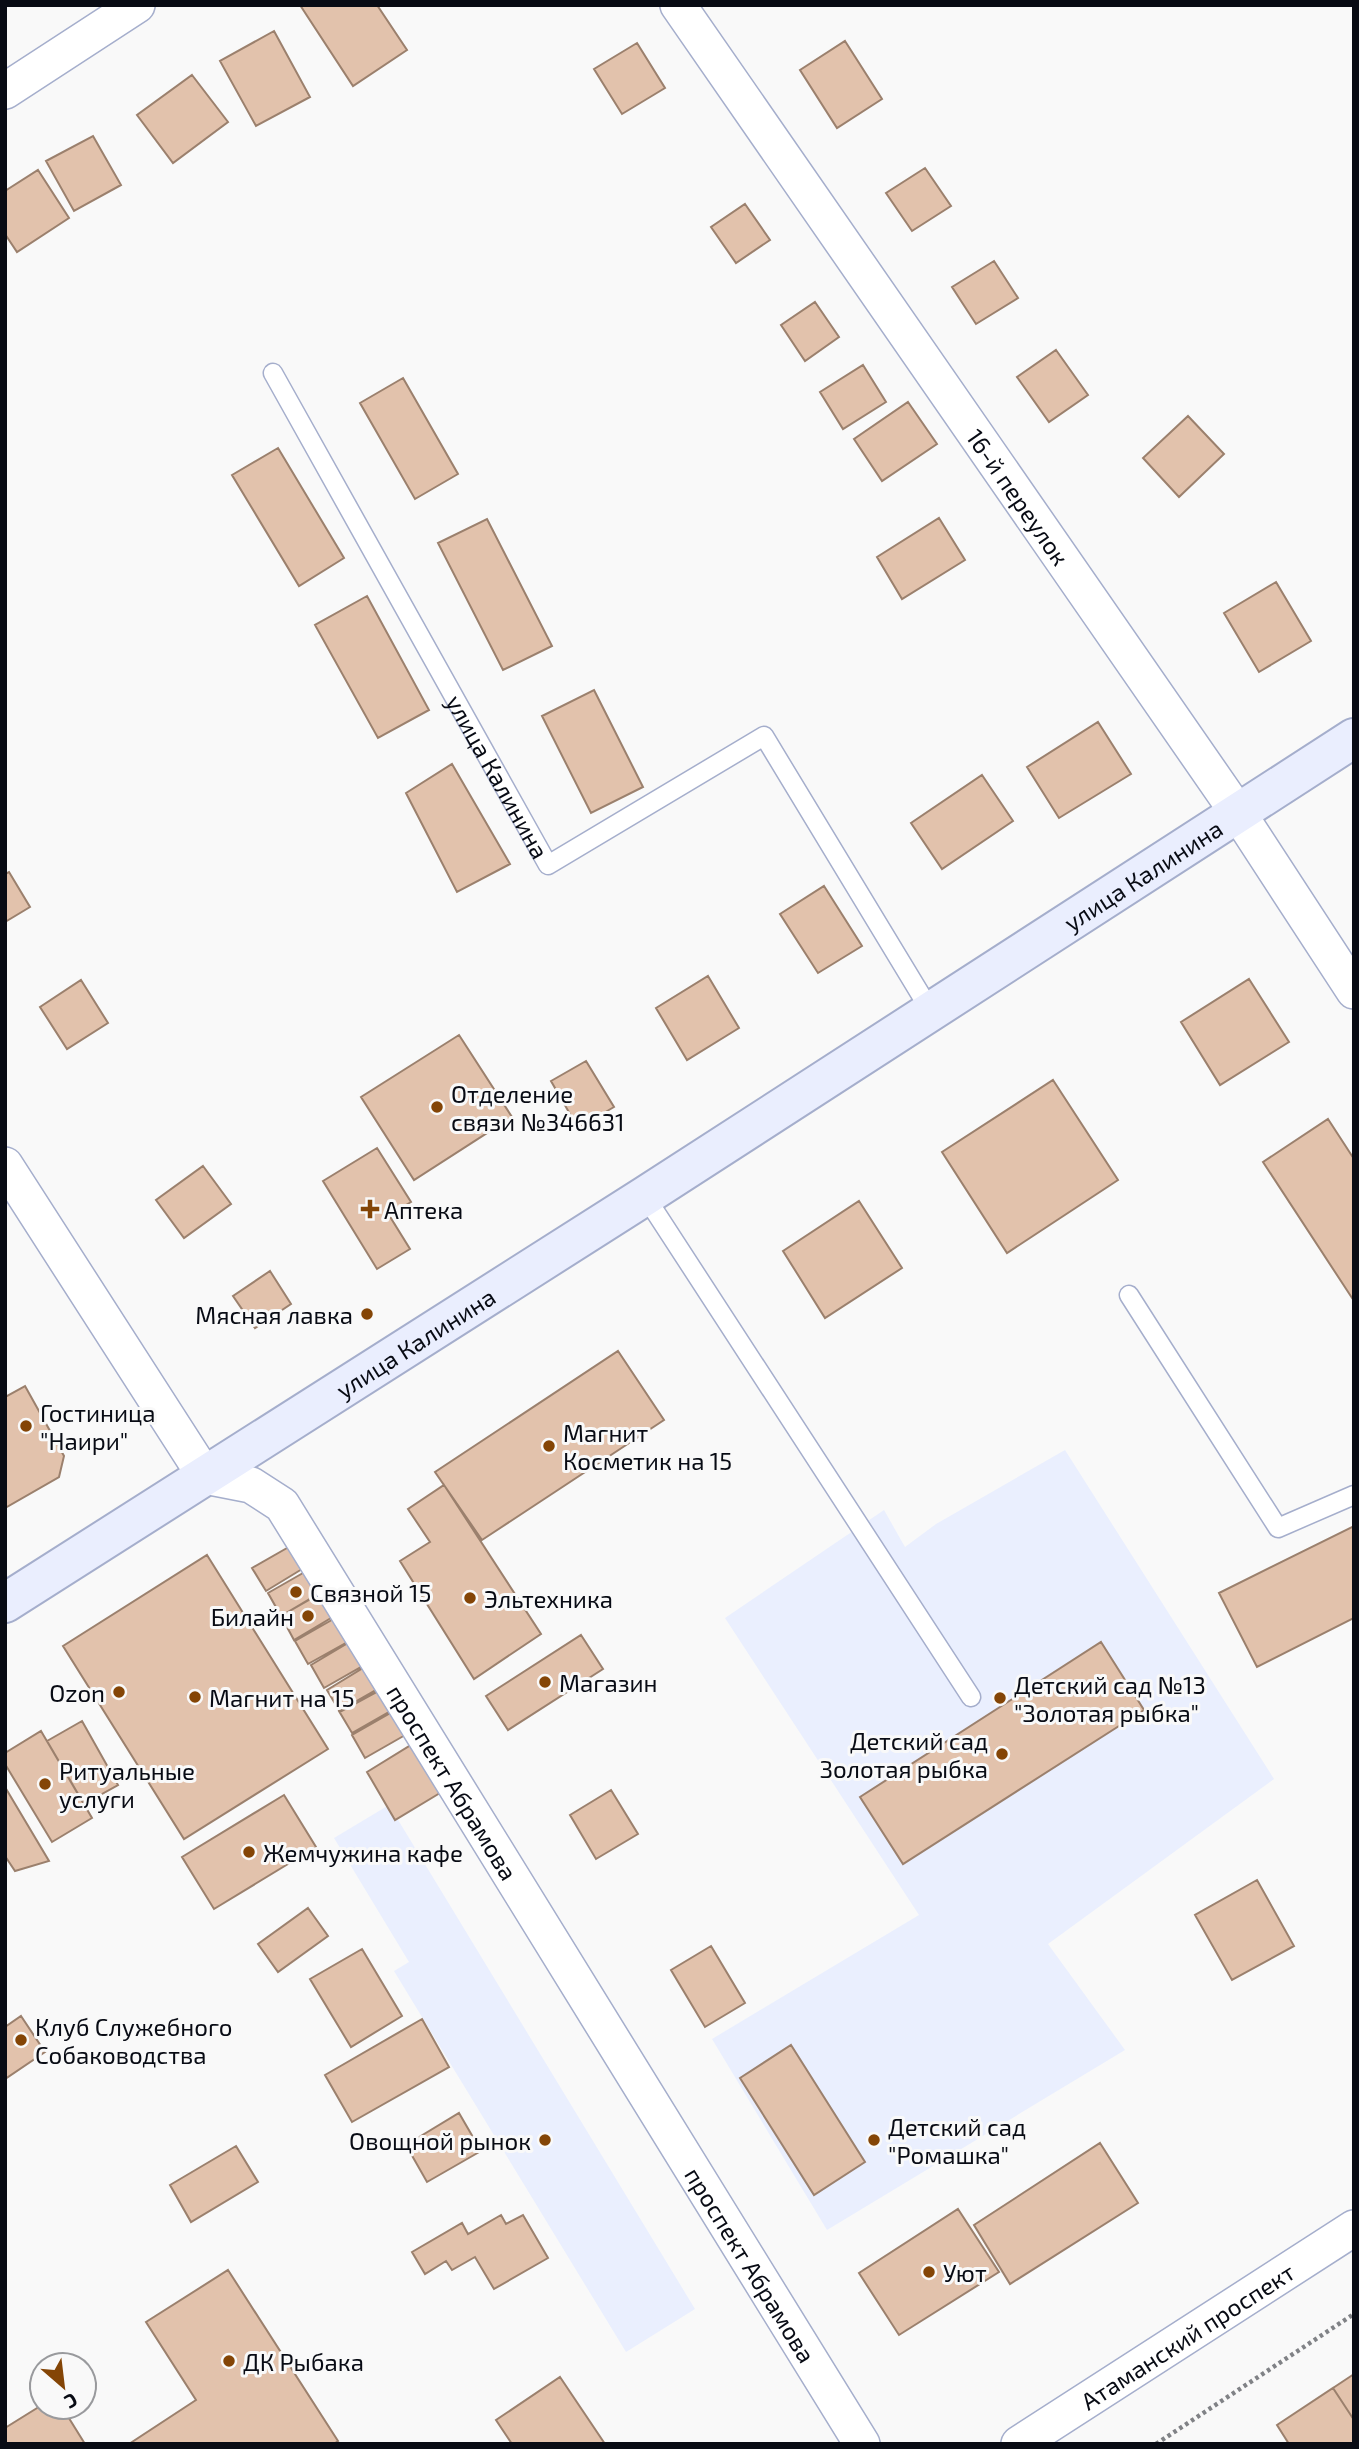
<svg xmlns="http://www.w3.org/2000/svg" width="1359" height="2449" font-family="'Exo 2',sans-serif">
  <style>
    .built { fill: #eaeffe }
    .building { fill: #e2c2ac; stroke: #9b806d; stroke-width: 2 }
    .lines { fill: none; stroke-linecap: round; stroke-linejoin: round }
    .lane-casing { stroke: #a5aecc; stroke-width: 21 }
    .street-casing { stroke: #a5aecc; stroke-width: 38 }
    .secondary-casing { stroke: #a5aecc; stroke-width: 42 }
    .path { stroke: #808286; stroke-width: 4.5; stroke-dasharray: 3.5 3.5; stroke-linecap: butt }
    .lane { stroke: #fff; stroke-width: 18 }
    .street { stroke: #fff; stroke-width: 35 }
    .secondary { stroke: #eaeefe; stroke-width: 38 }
    .poi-dot { fill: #844506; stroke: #f9f9f9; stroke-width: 2.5 }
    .labels { text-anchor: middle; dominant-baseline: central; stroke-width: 6; stroke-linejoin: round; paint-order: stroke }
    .street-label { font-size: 24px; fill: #080b14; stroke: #f9f9f9 }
    .poi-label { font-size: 24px; fill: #080b14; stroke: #f9f9f9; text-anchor: start }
  </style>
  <rect width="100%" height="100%" fill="#f9f9f9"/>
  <path class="built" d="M1065,1450L1274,1779L1048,1944L1125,2050L827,2230L712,2039L919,1915L725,1618L884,1510L905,1547L936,1524Z
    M389,1805L695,2309L626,2352L394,1971L409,1962L334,1838Z"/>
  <path class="building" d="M300,5H377L407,50L353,86Z
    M274,31L310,97L256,126L220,61Z
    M845,41L882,99L837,128L800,70Z
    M637,43L665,88L622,114L594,69Z
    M192,75L228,122L173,163L137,115Z
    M93,136L121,185L74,211L46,161Z
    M925,168L951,206L912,231L886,193Z
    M38,170L69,218L17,252L5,234V191Z
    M745,204L770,240L736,263L711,227Z
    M994,261L1018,298L976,324L952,287Z
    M815,302L839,337L805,361L781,325Z
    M1056,350L1088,395L1049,422L1017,377Z
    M863,365L886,402L843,429L820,392Z
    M403,378L458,474L415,499L360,403Z
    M908,402L937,444L882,481L854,439Z
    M1188,416L1224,454L1179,497L1143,458Z
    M278,448L344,558L299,586L232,475Z
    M939,518L965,560L902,599L877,557Z
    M487,519L552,646L503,670L438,543Z
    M1276,582L1311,641L1259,672L1224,613Z
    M367,596L429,710L378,738L315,625Z
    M594,690L643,787L591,813L542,716Z
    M1098,722L1131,774L1059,818L1027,767Z
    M452,764L510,864L457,892L406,793Z
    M982,775L1013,821L942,869L911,823Z
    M9,872L30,907L5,922V874Z
    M824,886L862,946L818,973L780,914Z
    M708,976L739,1028L687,1060L656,1008Z
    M1249,979L1289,1042L1220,1085L1181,1022Z
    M81,980L108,1023L67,1049L40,1007Z
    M459,1035L512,1117L414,1180L361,1097Z
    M586,1061L614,1107L578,1128L551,1081Z
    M1053,1080L1118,1180L1007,1253L942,1152Z
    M1328,1119L1354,1159V1301L1263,1162Z
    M377,1148L411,1202L389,1215L410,1249L377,1269L323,1181Z
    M203,1166L231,1204L184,1238L156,1200Z
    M859,1201L902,1268L825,1318L783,1251Z
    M270,1271L291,1304L255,1328L233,1296Z
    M618,1351L664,1420L482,1540L435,1472Z
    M25,1386L64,1456L59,1477L5,1508V1397Z
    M444,1485L541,1634L474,1679L400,1561L430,1542L408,1509Z
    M1354,1526V1618L1257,1667L1219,1593Z
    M294,1544L307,1566L266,1591L252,1568Z
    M207,1555L328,1749L184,1839L63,1646Z
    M310,1569L323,1591L281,1616L268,1593Z
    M323,1592L336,1615L294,1640L281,1616Z
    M337,1617L351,1640L308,1664L295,1641Z
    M581,1635L603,1669L508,1730L486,1696Z
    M353,1640L366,1664L324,1688L311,1665Z
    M1101,1642L1144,1710L903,1864L860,1797Z
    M368,1665L382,1689L340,1712L327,1690Z
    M381,1687L394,1709L352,1733L339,1711Z
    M394,1711L407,1734L365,1758L352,1735Z
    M82,1721L118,1785L84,1804L47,1741Z
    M41,1731L92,1818L52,1842L5,1764V1753Z
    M411,1745L440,1793L395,1820L367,1772Z
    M5,1787L49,1861L15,1871L5,1856Z
    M611,1790L638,1834L596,1859L570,1815Z
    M284,1795L316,1847L214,1909L182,1857Z
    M1257,1880L1294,1946L1232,1980L1195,1915Z
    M308,1908L328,1936L278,1972L258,1944Z
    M711,1946L745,2003L705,2027L671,1970Z
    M362,1949L402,2016L351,2047L310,1979Z
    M21,2016L45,2052L5,2079V2027Z
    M422,2019L449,2067L352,2122L325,2075Z
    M791,2045L865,2162L814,2195L740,2078Z
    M459,2113L481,2151L427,2182L406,2145Z
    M1100,2143L1138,2203L1010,2284L974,2225Z
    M236,2146L258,2182L191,2222L170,2185Z
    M958,2209L999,2272L899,2335L859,2273Z
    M501,2215L506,2224L523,2215L548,2258L494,2289L475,2257L452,2270L446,2261L425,2274L412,2252L462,2223L468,2234Z
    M228,2270L338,2441L334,2444H129L196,2400L146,2322Z
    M1354,2374V2420L1333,2388Z
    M560,2377L605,2444H512L496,2420Z
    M1333,2388L1354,2420V2444H1289L1277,2425Z
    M42,2405L62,2407L85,2444H5V2428Z"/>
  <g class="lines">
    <g class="lane-casing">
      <g id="lane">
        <path id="s1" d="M273,373L548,865L764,736L930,1010"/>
        <path d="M645,1196L971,1697"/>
        <path d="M1129,1295L1278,1528L1354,1495"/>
      </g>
    </g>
    <g class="street-casing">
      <g id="street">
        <path id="s2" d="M678,5L1238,813L1354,991"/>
        <path d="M5,91L137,5"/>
        <path id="s3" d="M5,1165L205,1476L251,1485L282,1505L862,2444"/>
        <path id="s4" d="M1019,2444L1354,2228"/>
      </g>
    </g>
    <g class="secondary-casing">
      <g id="secondary">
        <path id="s5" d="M5,1603L645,1196L1354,738"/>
      </g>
    </g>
    <path class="path" d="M1156,2444L1354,2314"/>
    <use href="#lane" class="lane"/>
    <use href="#street" class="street"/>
    <use href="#secondary" class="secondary"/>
  </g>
  <g class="poi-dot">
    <circle cx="437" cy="1107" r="7"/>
    <path d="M366.5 1198.5h7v7h7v7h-7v7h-7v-7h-7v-7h7z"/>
    <circle cx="367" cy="1314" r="7"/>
    <circle cx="26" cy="1426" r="7"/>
    <circle cx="549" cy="1446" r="7"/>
    <circle cx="296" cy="1592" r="7"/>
    <circle cx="470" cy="1598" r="7"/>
    <circle cx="308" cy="1616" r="7"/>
    <circle cx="545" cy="1682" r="7"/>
    <circle cx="119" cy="1692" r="7"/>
    <circle cx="195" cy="1697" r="7"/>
    <circle cx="1000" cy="1698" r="7"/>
    <circle cx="1002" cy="1754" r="7"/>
    <circle cx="45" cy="1784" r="7"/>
    <circle cx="249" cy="1852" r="7"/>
    <circle cx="21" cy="2040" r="7"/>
    <circle cx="545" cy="2140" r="7"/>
    <circle cx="874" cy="2140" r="7"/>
    <circle cx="929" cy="2272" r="7"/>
    <circle cx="229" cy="2361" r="7"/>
  </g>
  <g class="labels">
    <g class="street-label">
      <text stroke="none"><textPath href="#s2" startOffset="598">16-й переулок</textPath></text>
      <text stroke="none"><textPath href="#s1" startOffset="462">улица Калинина</textPath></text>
      <text stroke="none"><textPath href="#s5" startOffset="1351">улица Калинина</textPath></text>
      <text stroke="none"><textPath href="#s5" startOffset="486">улица Калинина</textPath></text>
      <text stroke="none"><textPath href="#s3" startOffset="779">проспект Абрамова</textPath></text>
      <text stroke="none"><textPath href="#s3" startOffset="1346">проспект Абрамова</textPath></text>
      <text stroke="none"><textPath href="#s4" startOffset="200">Атаманский проспект</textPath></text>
    </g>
    <g class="poi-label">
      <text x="451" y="1093">Отделение<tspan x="451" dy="28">связи №346631</tspan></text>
      <text x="384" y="1209">Аптека</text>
      <text x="353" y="1314" text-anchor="end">Мясная лавка</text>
      <text x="40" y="1412">Гостиница<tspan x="40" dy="28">"Наири"</tspan></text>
      <text x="563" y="1432">Магнит<tspan x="563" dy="28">Косметик на 15</tspan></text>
      <text x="310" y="1592">Связной 15</text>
      <text x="484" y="1598">Эльтехника</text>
      <text x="294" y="1616" text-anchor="end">Билайн</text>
      <text x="559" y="1682">Магазин</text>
      <text x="1014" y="1684">Детский сад №13<tspan x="1014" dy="28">"Золотая рыбка"</tspan></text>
      <text x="105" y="1692" text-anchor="end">Ozon</text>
      <text x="209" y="1697">Магнит на 15</text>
      <text x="988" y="1740" text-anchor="end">Детский сад<tspan x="988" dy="28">Золотая рыбка</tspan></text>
      <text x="59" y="1770">Ритуальные<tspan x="59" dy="28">услуги</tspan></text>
      <text x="263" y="1852">Жемчужина кафе</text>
      <text x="35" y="2026">Клуб Служебного<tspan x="35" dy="28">Собаководства</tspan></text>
      <text x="888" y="2126">Детский сад<tspan x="888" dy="28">"Ромашка"</tspan></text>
      <text x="531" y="2140" text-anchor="end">Овощной рынок</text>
      <text x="943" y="2272">Уют</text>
      <text x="243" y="2361">ДК Рыбака</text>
    </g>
  </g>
  <rect width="1359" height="2449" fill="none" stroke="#080b14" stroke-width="14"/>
  <g transform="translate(63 2386) rotate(152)"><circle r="33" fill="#f9f9f9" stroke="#999a9d" stroke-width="2"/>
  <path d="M0-5L12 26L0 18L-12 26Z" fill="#844506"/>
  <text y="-10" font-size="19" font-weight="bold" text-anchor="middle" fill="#080b14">С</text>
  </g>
</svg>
